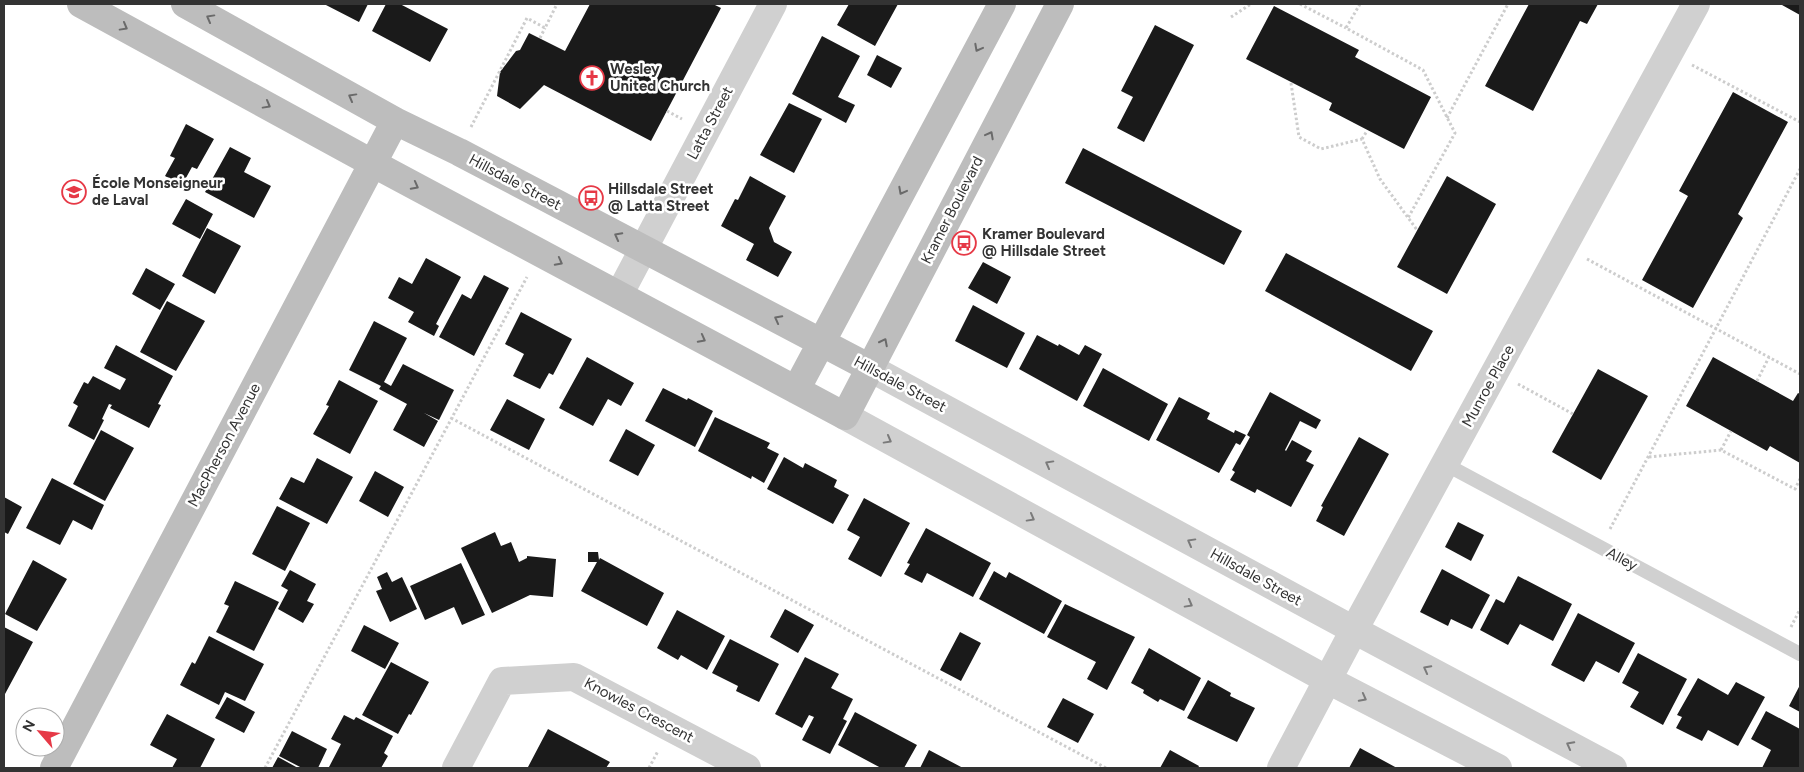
<svg xmlns="http://www.w3.org/2000/svg" width="1804" height="772" font-family="Figtree,sans-serif">
  <style>
    .building { fill: #1a1a1a }
    .lines { fill: none; stroke-linecap: round; stroke-linejoin: round }
    .path { stroke: #cdcdcd; stroke-width: 3; stroke-dasharray: 2.5 2.5; stroke-linecap: butt }
    .lane { stroke: #d0d0d0; stroke-width: 14 }
    .street { stroke: #d0d0d0; stroke-width: 28 }
    .secondary { stroke: #bdbdbd; stroke-width: 28 }
    .oneway { stroke: #6a6a6a }
    .oneway2 { stroke: #7a7a7a }
    .labels { text-anchor: middle; dominant-baseline: central; stroke-width: 5; stroke-linejoin: round; paint-order: stroke }
    .poi-label { font-size: 15px; font-weight: bold; fill: #333; stroke: #fff; text-anchor: start }
    .street-label { font-size: 15px; fill: #333; stroke: #fff }
  </style>
  <rect width="100%" height="100%" fill="#fff"/>
  <path class="building" d="M324,4H368L359,22Z
    M386,4H400L448,29L430,62L372,31Z
    M590,4H713L721,8L651,141L544,85L520,109L497,96L500,72L516,51L520,50L529,33L565,51Z
    M849,4H898L875,46L837,25Z
    M1529,4H1598L1587,24L1580,21L1533,111L1485,86Z
    M1782,4H1800V15L1782,5Z
    M1274,6L1359,50L1355,57L1431,97L1404,149L1329,110L1332,103L1246,59Z
    M1155,25L1194,45L1144,142L1117,128L1133,97L1121,91Z
    M822,36L860,56L838,97L855,105L846,123L792,94Z
    M877,55L902,68L891,88L867,75Z
    M1733,92L1788,122L1738,214L1743,218L1693,308L1642,280L1688,196L1679,191Z
    M789,103L822,119L794,173L760,155Z
    M186,124L214,139L197,169L192,167L182,185L165,176L175,158L170,156Z
    M230,147L251,158L244,172L271,186L254,218L205,192Z
    M1083,148L1242,231L1224,265L1065,183Z
    M750,176L786,196L769,228L774,242L792,252L778,277L746,260L754,244L721,226L735,199L738,200Z
    M1447,176L1496,204L1447,294L1397,267Z
    M186,199L213,214L200,239L172,224Z
    M207,228L241,246L215,294L182,276Z
    M1286,253L1433,331L1411,371L1265,291Z
    M426,258L461,277L436,324L439,326L434,336L408,322L414,312L388,298L399,277L412,284Z
    M983,262L1011,277L997,304L968,288Z
    M146,268L175,284L160,310L132,294Z
    M484,275L509,288L474,356L439,337L462,294L471,299Z
    M167,301L205,321L176,371L140,352Z
    M973,305L1025,333L1007,368L955,341Z
    M521,312L572,339L553,375L549,373L540,389L513,376L524,354L505,344Z
    M374,321L407,338L384,382L391,386L403,364L454,390L439,420L424,413L438,421L424,447L393,430L407,404L379,389L381,386L349,370Z
    M1037,335L1058,346L1059,344L1079,355L1085,345L1102,354L1077,401L1019,369Z
    M116,345L173,376L158,404L161,405L149,428L110,408L112,405L109,404L102,419L104,420L94,440L68,426L78,406L73,403L84,382L88,384L93,376L120,390L126,379L104,368Z
    M587,357L634,383L621,406L608,399L593,426L559,408Z
    M1713,357L1793,401L1798,393L1800,394V463L1770,446L1767,451L1686,406Z
    M1103,368L1168,404L1149,441L1083,406Z
    M1598,369L1648,396L1601,480L1552,452Z
    M339,380L378,401L350,454L313,434L329,406L326,405Z
    M663,388L687,400L688,398L713,411L695,447L645,421Z
    M1270,392L1321,420L1316,429L1300,421L1285,450L1286,451L1292,440L1312,451L1306,461L1314,465L1291,507L1257,489L1255,493L1230,480L1235,472L1232,470L1250,437L1247,435Z
    M1179,397L1210,413L1207,419L1234,433L1235,430L1246,435L1240,445L1236,443L1219,473L1156,440Z
    M507,399L545,419L529,450L490,430Z
    M715,417L770,443L767,448L779,454L764,483L752,476L751,479L698,451Z
    M626,429L655,445L638,476L609,461Z
    M101,430L134,448L105,501L73,484Z
    M1359,437L1389,454L1344,536L1316,521L1323,507L1321,506Z
    M784,457L803,468L805,463L837,480L834,487L849,495L833,524L767,489Z
    M317,458L353,477L327,524L279,499L291,477L304,483Z
    M375,471L404,487L388,517L359,501Z
    M52,478L104,505L92,530L73,520L60,545L26,528Z
    M4,497L22,507L8,534L4,532Z
    M864,498L910,523L881,577L848,559L860,537L847,530Z
    M277,506L310,523L285,571L252,554Z
    M1458,522L1484,535L1471,561L1445,547Z
    M926,528L991,563L973,597L927,573L922,583L904,574L910,564L907,563Z
    M495,532L501,546L511,542L519,562L527,558V556L556,559L553,597L530,595L492,613L461,548Z
    M588,552H598L599,560L600,558L664,593L647,626L581,591L597,562H588Z
    M33,560L67,579L37,631L5,614Z
    M461,563L485,615L462,625L454,607L425,620L410,586Z
    M1442,569L1490,595L1472,629L1451,619L1448,626L1420,612Z
    M290,570L316,584L307,601L314,604L303,623L278,609L288,590L281,586Z
    M994,571L1006,578L1009,572L1062,601L1044,634L979,599Z
    M387,572L392,582L402,577L417,609L390,622L376,591L382,589L377,577Z
    M1518,576L1572,604L1553,641L1520,624L1508,645L1480,630L1496,599L1504,603Z
    M235,581L279,602L254,651L216,632L229,606L224,604Z
    M1065,604L1135,637L1107,690L1087,679L1096,662L1047,637Z
    M785,609L814,625L798,653L770,637Z
    M677,610L725,636L707,670L681,655L678,660L657,648Z
    M1578,613L1635,643L1619,673L1596,661L1584,682L1551,665Z
    M364,625L399,643L385,669L351,651Z
    M4,627L33,642L5,694H4Z
    M960,632L981,643L961,681L940,670Z
    M209,636L264,664L245,701L225,692L219,705L180,685L192,662L195,664Z
    M730,639L779,664L759,702L736,691L738,686L712,673Z
    M1149,648L1201,678L1184,711L1160,699L1158,702L1143,693L1144,690L1131,683Z
    M1638,653L1687,679L1663,725L1630,707L1639,692L1622,683Z
    M805,657L839,674L831,688L853,699L843,719L847,721L830,754L802,740L814,717L809,715L802,728L775,714Z
    M391,662L429,682L411,715L409,714L398,734L362,715Z
    M1698,678L1728,695L1736,682L1765,697L1738,746L1708,730L1702,741L1676,728L1682,717L1677,715Z
    M1208,680L1231,693L1230,696L1255,708L1237,742L1187,718Z
    M1800,685V712L1789,706Z
    M227,697L255,712L244,733L215,718Z
    M1063,698L1094,714L1078,743L1047,727Z
    M1766,711L1800,729V768H1762L1771,750L1751,739Z
    M855,712L917,745L904,768H881L838,745Z
    M167,714L215,739L200,768H172L177,759L150,745Z
    M344,715L354,720L356,717L393,736L384,753L388,756L381,768H332L329,767L341,744L331,739Z
    M548,729L610,762L606,768H531L528,767Z
    M292,731L327,749L318,768H302L279,756Z
    M1360,748L1397,768H1349Z
    M929,750L963,768H920Z
    M1170,750L1199,766L1198,768H1160Z
    M278,757L298,768H272Z"/>
  <g class="lines">
    <path class="path" d="M1300,4L1346,28
      M1360,4L1346,28L1423,70L1455,133L1408,218
      M1231,17L1251,4
      M540,38L545,28
      M1692,65L1800,122
      M1291,83L1299,137L1321,149L1362,139L1380,179L1417,230
      M667,111L682,119
      M1447,118L1508,4
      M471,127L527,18L545,28L557,4
      M1362,139L1367,131
      M1587,259L1800,374
      M1757,381L1769,357
      M1518,384L1573,414
      M451,418L1106,768
      M1721,450L1731,431
      M1649,457L1721,450L1795,489L1800,479
      M1610,529L1800,169
      M1791,627L1800,609
      M265,768L527,277
      M649,768L658,751"/>
    <path class="lane" d="M1445,464L1800,654"/>
    <path class="street" d="M619,295L773,4
      M870,368L1354,630L1613,768
      M845,416L1328,680L1498,768
      M456,768L502,681L574,677L747,768
      M1281,768L1354,630L1696,4"/>
    <path class="secondary" d="M81,4L372,163L845,416L1060,4
      M185,4L395,121L459,152L870,368
      M796,390L1002,4
      M54,768L395,121"/>
  </g>
  <defs><path id="oneway-chevron" d="M-2-3.5L2.5 0L-2 3.5" fill="none" stroke-width="1.6" stroke-linecap="round" stroke-linejoin="round" transform="scale(1.25)"/></defs>
  <g class="oneway">
    <use href="#oneway-chevron" transform="translate(210 18) rotate(-151)"/>
    <use href="#oneway-chevron" transform="translate(124 27) rotate(29)"/>
    <use href="#oneway-chevron" transform="translate(978 48) rotate(118)"/>
    <use href="#oneway-chevron" transform="translate(352 97) rotate(-151)"/>
    <use href="#oneway-chevron" transform="translate(267 105) rotate(29)"/>
    <use href="#oneway-chevron" transform="translate(990 135) rotate(-62)"/>
    <use href="#oneway-chevron" transform="translate(415 186) rotate(28)"/>
    <use href="#oneway-chevron" transform="translate(902 191) rotate(118)"/>
    <use href="#oneway-chevron" transform="translate(618 236) rotate(-152)"/>
    <use href="#oneway-chevron" transform="translate(559 262) rotate(28)"/>
    <use href="#oneway-chevron" transform="translate(778 319) rotate(-152)"/>
    <use href="#oneway-chevron" transform="translate(702 339) rotate(28)"/>
    <use href="#oneway-chevron" transform="translate(884 342) rotate(-63)"/>
  </g>
  <g class="oneway2">
    <use href="#oneway-chevron" transform="translate(888 440) rotate(29)"/>
    <use href="#oneway-chevron" transform="translate(1049 464) rotate(-151)"/>
    <use href="#oneway-chevron" transform="translate(1031 518) rotate(29)"/>
    <use href="#oneway-chevron" transform="translate(1191 542) rotate(-151)"/>
    <use href="#oneway-chevron" transform="translate(1189 604) rotate(29)"/>
    <use href="#oneway-chevron" transform="translate(1427 669) rotate(-152)"/>
    <use href="#oneway-chevron" transform="translate(1363 698) rotate(28)"/>
    <use href="#oneway-chevron" transform="translate(1570 745) rotate(-152)"/>
  </g>
  <defs>
    <g id="church-ring" transform="scale(1.25)"><circle r="9.5" fill="#fff" stroke="#e63946" stroke-width="1.5"/><path d="M-1.2-6h2.4v3.5h3.3v2.4h-3.3V6h-2.4V-.1h-3.3v-2.4h3.3Z" fill="#e63946"/></g>
    <g id="school-ring" transform="scale(1.25)"><circle r="9.5" fill="#fff" stroke="#e63946" stroke-width="1.5"/><path d="M0-5L7-2L0 1L-7-2ZM-4 1L0 2.5L4 1V4Q0 6-4 4Z" fill="#e63946"/></g>
    <g id="bus-ring" transform="scale(1.25)"><circle r="9.5" fill="#fff" stroke="#e63946" stroke-width="1.5"/><path d="M-5-6H5V4H4V6H2V4H-2V6H-4V4H-5ZM-3.5-4V0h7V-4ZM-3.5 1.2v1.5H-2V1.2ZM2 1.2v1.5H3.5V1.2Z" fill="#e63946"/></g>
  </defs>
  <g fill-rule="evenodd">
    <use href="#church-ring" x="592" y="78"/>
    <use href="#school-ring" x="74" y="192"/>
    <use href="#bus-ring" x="591" y="198"/>
    <use href="#bus-ring" x="964" y="243"/>
  </g>
  <g class="labels">
    <g class="poi-label">
      <text x="610" y="69">Wesley<tspan x="610" dy="17">United Church</tspan></text>
      <text x="92" y="183">École Monseigneur<tspan x="92" dy="17">de Laval</tspan></text>
      <text x="608" y="189">Hillsdale Street<tspan x="608" dy="17">@ Latta Street</tspan></text>
      <text x="982" y="234">Kramer Boulevard<tspan x="982" dy="17">@ Hillsdale Street</tspan></text>
    </g>
    <g class="street-label">
      <text transform="translate(710 123) rotate(-62)">Latta Street</text>
      <text transform="translate(515 182) rotate(28)">Hillsdale Street</text>
      <text transform="translate(952 210) rotate(-63)">Kramer Boulevard</text>
      <text transform="translate(900 384) rotate(28)">Hillsdale Street</text>
      <text transform="translate(1488 386) rotate(-61)">Munroe Place</text>
      <text transform="translate(224 445) rotate(-62)">MacPherson Avenue</text>
      <text transform="translate(1622 559) rotate(28)">Alley</text>
      <text transform="translate(1256 577) rotate(29)">Hillsdale Street</text>
      <text transform="translate(639 710) rotate(28)">Knowles Crescent</text>
    </g>
  </g>
  <rect width="1804" height="772" fill="none" stroke="#333333" stroke-width="10"/>
  <g transform="translate(40 732) rotate(298)"><circle r="24" fill="#ffffff" stroke="#adadad"/>
  <path d="M0-4L9 19L0 12L-9 19Z" fill="#e63946"/>
  <text y="-8" font-size="14" font-weight="bold" text-anchor="middle" fill="#333333">N</text>
  </g>
</svg>
